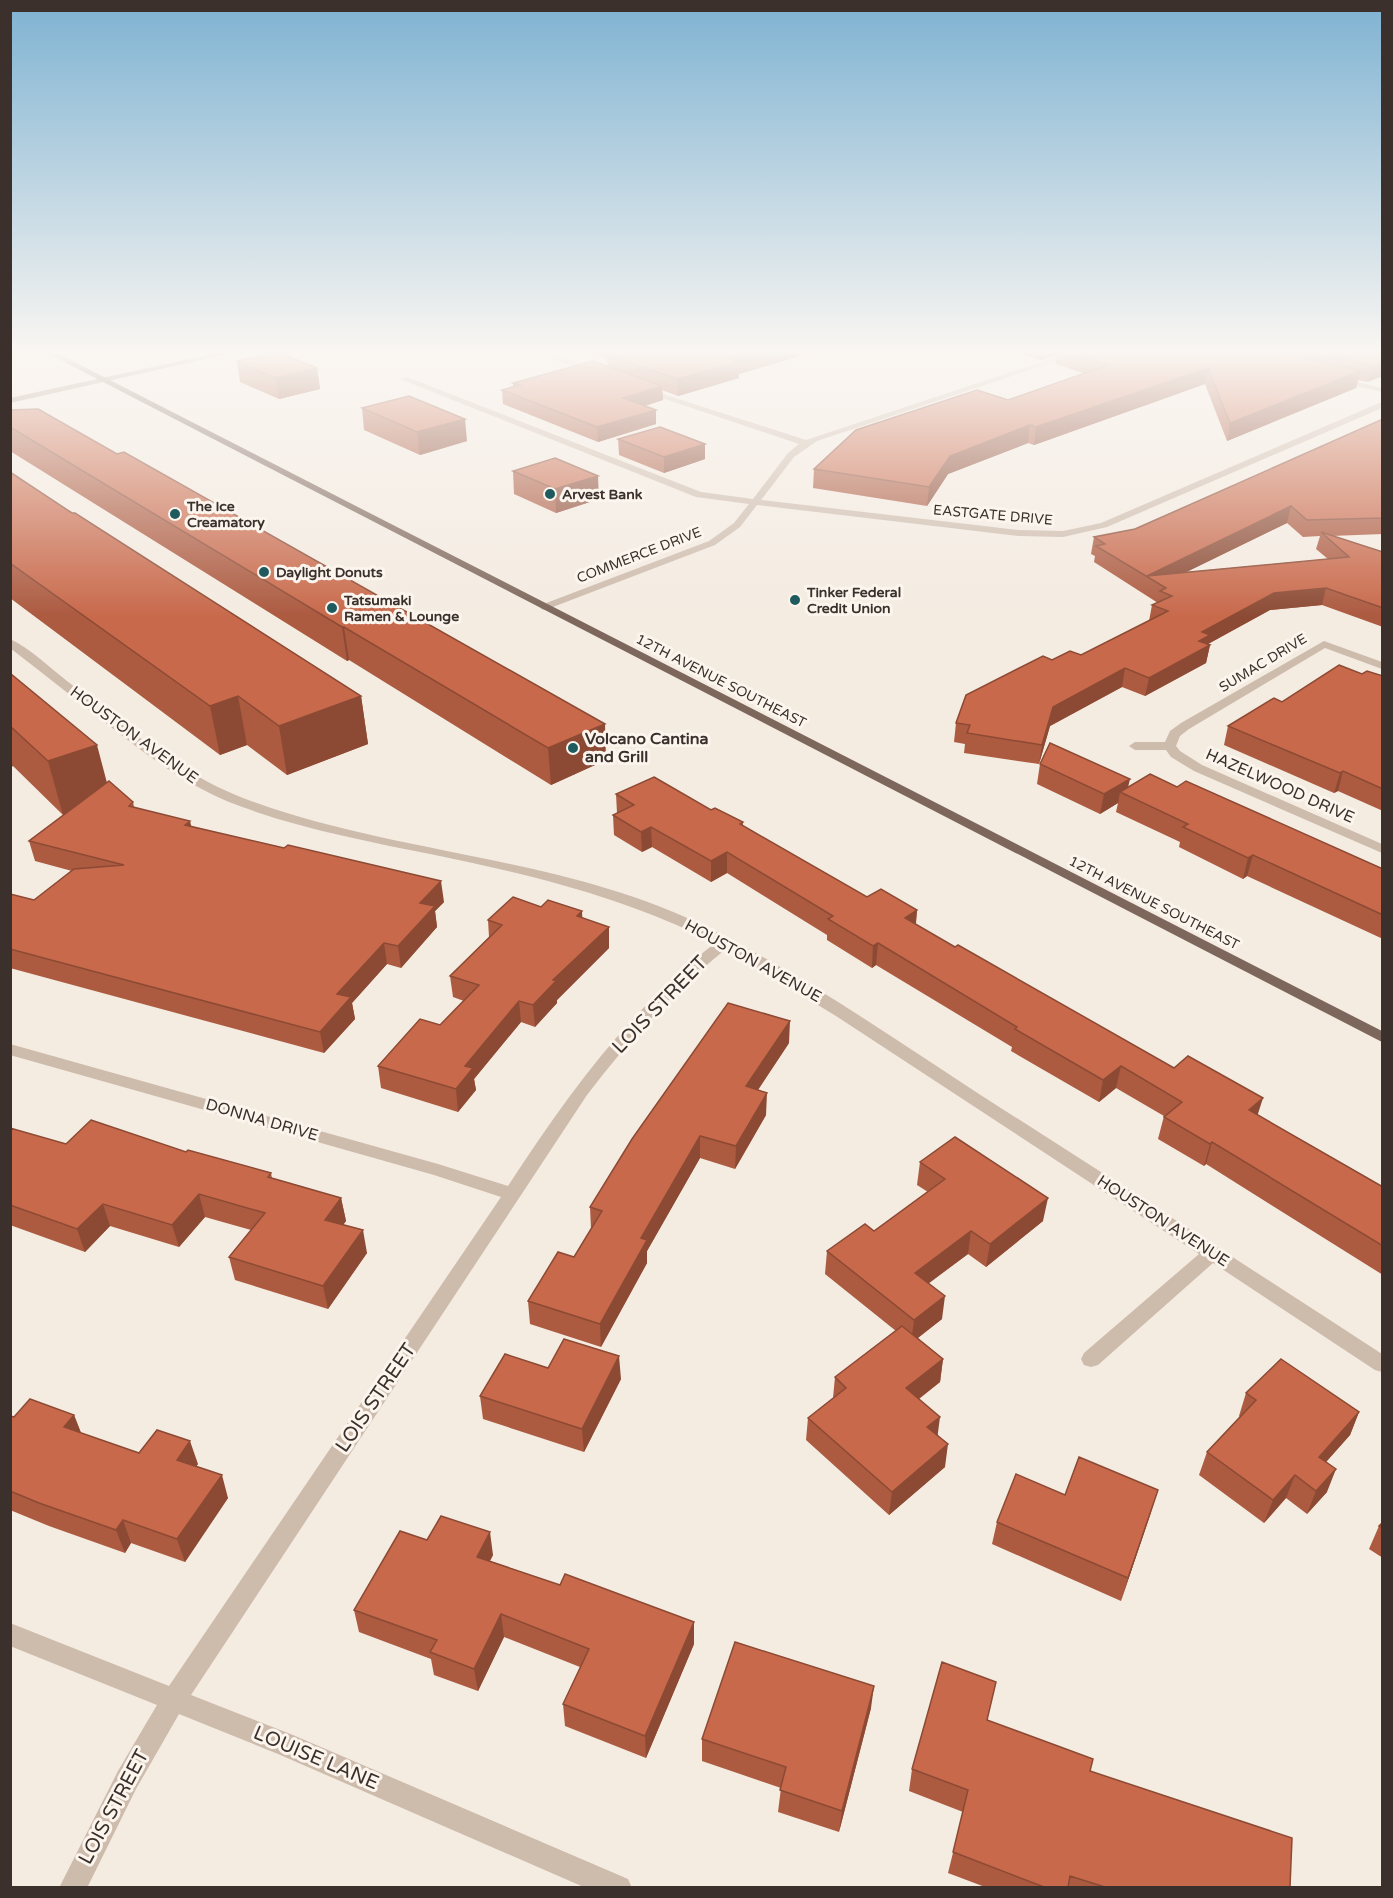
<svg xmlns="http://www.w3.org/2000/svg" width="1393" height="1898" font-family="'Varela Round',sans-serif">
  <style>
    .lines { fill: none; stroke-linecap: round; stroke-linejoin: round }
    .street { fill: #cdbbac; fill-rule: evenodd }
    .secondary { fill: #a18a7d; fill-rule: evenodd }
    .primary { fill: #7d675c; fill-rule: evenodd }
    .wall { fill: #ac5a40; fill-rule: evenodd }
    .shaded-wall { fill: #8c4a34 }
    .building { fill: #c8694b; stroke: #8c4a34; stroke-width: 1.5 }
    .poi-dot { fill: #1f5a5e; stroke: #fbf5ee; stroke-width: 2 }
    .labels { text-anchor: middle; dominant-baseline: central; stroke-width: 6; stroke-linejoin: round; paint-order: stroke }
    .far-poi-label { font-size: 14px; font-weight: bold; fill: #3b302b; stroke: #fbf5ee; text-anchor: start }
    .far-street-label { font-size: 14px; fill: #3b302b; stroke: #fbf5ee }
    .street-label { font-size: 16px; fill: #3b302b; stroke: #fbf5ee }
    .poi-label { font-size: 16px; font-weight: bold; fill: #3b302b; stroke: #fbf5ee; text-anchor: start }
    .near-street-label { font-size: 20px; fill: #3b302b; stroke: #fbf5ee }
  </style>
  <rect width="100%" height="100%" fill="#f4ebe1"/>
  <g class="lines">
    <path class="street" d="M533,351H544L600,372L593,374Z
      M1075,351H1087L817,441L794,457L761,500L1019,530L1063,531L1101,523L1379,403H1382V408L1107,527L1063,537L1019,536L757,505L740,527L715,545L545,610L541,609V605L709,541L734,523L749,504L696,497L400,379L407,377L701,492L753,499L788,453L799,444L641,391V387L806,440Z
      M1338,377L1382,388V392L1335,381V377Z
      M10,639C31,649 49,667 67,681C123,724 176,772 243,798C393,855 559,855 704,926C800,973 890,1036 979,1094C1114,1180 1248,1267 1382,1354V1372L1375,1370L1213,1263L1098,1365L1091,1367L1084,1365L1081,1359L1084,1353L1199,1254L836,1016L726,949C672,992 629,1040 587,1095L191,1695L293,1735L628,1879L632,1888H586L278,1754L179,1714L136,1789L87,1888H59L118,1771L157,1705L10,1646V1623L169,1686L501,1197L434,1175L10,1055V1044L438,1164L508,1186C569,1093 627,1012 715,943C626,898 532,875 435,855C366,841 295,828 229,802C181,782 143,752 103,721C72,696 41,672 10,648Z
      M1324,641L1382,662V669L1325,648L1189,729L1180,736L1176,746L1180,751L1202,765L1382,844V853L1194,771L1171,757L1166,750H1135L1129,746L1135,742H1165L1170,731L1181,723Z"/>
    <path class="secondary" d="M226,351H241L10,403V398Z"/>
    <path class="primary" d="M43,351H53L1382,1031V1042Z"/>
  </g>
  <path class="wall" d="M585,351H816L739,374V378L678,396L662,390L663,400L645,406L656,410V424L598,442L503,404L502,390L513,387V383L608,367L607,359Z
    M1012,351H1383L1368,382L1358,380L1356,388L1227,441L1205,384L1034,445L1028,443L948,474L927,506L813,488L814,469L1083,373L1056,364L1057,355L1041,360Z
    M237,361L317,368L320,389L279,399L240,382Z
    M362,408L467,441L420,455L364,430Z
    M10,410L606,760L551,785L349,660L347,661L10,451Z
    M1383,419V534L1331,536L1383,552V627L1322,605L1270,610L1208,644L1210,645L1206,663L1145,696L1122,687L1050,726L1039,764L964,753L965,744L954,742L956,723L1052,660L1081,655L1149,621L1152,605L1158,603L1094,562L1095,556L1091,554L1094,537L1135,529ZM1287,523L1303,537L1320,536L1316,549L1328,559L1186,572Z
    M618,439L705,459L664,473L619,455Z
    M513,471L599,499L556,513L514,494Z
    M10,472L72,513L361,696L368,744L287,775L247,745L220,755L10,598Z
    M10,674L107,783L133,802L134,807L191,826L444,902L435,911L437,927L401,968L387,964L352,1003L355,1019L324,1053L10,968V894L34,900L72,871L35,861L29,841L63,815L13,766L10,767Z
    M1362,674L1383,676V811L1338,791L1334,793L1224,745L1228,726L1282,702Z
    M1040,764L1128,788L1177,787L1383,869V939L1247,876L1243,879L1179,847L1180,842L1116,812L1118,803L1100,814L1037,784Z
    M616,794L711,810L743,822V826L867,897L917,910L916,924L955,947L1258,1115L1383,1187V1275L1206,1164L1204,1166L1158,1139L1164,1116L1116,1088L1099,1102L1011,1051L1012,1047L876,965L872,968L827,940V935L727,873L711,882L652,847L642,852L614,835L613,815L617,813Z
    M541,907L582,911V918L609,927V948L557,1000V1003L535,1027L521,1022L474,1079L476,1090L458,1112L381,1088L378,1066L440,1025L464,1001L453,997L450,976L489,937L488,920Z
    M789,1043L758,1090L766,1115L735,1169L700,1158L647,1251V1263L601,1347L530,1324L528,1301L574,1257L591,1229L590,1207Z
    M10,1128L66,1144L186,1152L271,1173L272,1178L341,1198L346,1221L343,1225L367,1253L328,1309L235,1280L229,1257L251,1230L205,1217L179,1247L110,1226L85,1252L10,1225Z
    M920,1162L1043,1221L986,1267L968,1254L928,1283L942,1319L918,1338L943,1359L940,1382L919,1399L938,1435L945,1467L889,1515L806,1440L808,1418L833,1398L835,1377L896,1331L825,1274L827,1251L874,1231L928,1192L917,1185Z
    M548,1368L621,1379L584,1452L483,1419L480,1396Z
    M1246,1393L1359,1412L1350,1435L1326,1462L1327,1492L1307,1514L1286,1498L1264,1523L1199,1475L1207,1452L1240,1417L1239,1416Z
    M74,1415L81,1433L139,1453L198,1464L196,1466L228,1498L185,1562L131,1543L125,1553L49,1526L10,1510V1416L14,1417Z
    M1065,1495L1151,1512L1121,1601L992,1544L997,1522Z
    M1383,1522V1558L1369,1549L1379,1526Z
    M427,1540L493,1555L490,1561L560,1585L694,1622V1644L646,1758L565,1726L563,1704L580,1667L504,1637L478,1691L434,1675L431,1659L359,1632L354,1610Z
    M871,1708L839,1832L778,1812L781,1788L702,1761V1739Z
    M987,1720L1090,1771L1290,1887H985L948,1873L963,1812L909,1791L912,1769Z"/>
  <path class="shaded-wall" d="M762,351H816L739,374V378L678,396V379L732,360Z
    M1043,351H1057V355L1041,360Z
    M1383,362V376L1368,382L1373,366Z
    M317,368L320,389L279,399L275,378Z
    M1208,368L1205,384L1034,445L1036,427Z
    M1360,371L1356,388L1227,441L1230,423Z
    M662,386L663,400L623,412V398Z
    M656,410V424L598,442L597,427Z
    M465,419L467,441L420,455L417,432Z
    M1030,425L1028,443L948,474L927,506L929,487L950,456Z
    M705,444V459L664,473V457Z
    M598,476L599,499L556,513L555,489Z
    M1291,506L1287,523L1160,585L1147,576Z
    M1326,588L1322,605L1270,610L1208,644L1210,645L1206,663L1145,696L1149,678L1202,632L1274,593Z
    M342,627H344L349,660L347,661Z
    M1125,668L1122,687L1050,726L1039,764L1042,745L1053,707Z
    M238,696L247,745L220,755L210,706Z
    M361,696L368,744L287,775L279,726Z
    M605,724L606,760L551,785L548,748Z
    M97,745L111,798L63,815L48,761Z
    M10,758L13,766L10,767Z
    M1343,771L1338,791L1334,793L1340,773Z
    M1130,779L1126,796L1120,792L1118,803L1100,814L1104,794Z
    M190,821L195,841L185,825Z
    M651,827L652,847L642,852L641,832Z
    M727,852V873L711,882V861Z
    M1253,855L1247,876L1243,879L1248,858Z
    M441,881L444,902L435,911L437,927L401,968L398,946L420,903Z
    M917,910L915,931L905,918Z
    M582,911L583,932L577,916Z
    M609,927V948L557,1000V1003L535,1027L533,1005L553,980Z
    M384,943L387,964L352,1003L355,1019L324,1053L320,1032L337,994Z
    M878,943L876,965L872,968L873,946Z
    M519,1001L521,1022L474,1079L476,1090L458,1112L456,1089L465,1066Z
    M790,1021L789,1043L745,1109L746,1086Z
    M1121,1066L1116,1088L1099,1102L1103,1080Z
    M767,1093L766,1115L735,1169L736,1146Z
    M1263,1098L1256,1120L1249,1110Z
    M700,1136V1158L647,1251V1263L601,1347L600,1324L641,1238Z
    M1212,1142L1206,1164L1204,1166L1210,1144Z
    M199,1194L205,1217L179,1247L172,1225Z
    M341,1198L346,1221L330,1242L325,1220Z
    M1048,1198L1043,1221L986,1267L990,1244Z
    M103,1204L110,1226L85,1252L77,1229Z
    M363,1230L367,1253L328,1309L323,1286Z
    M971,1231L968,1254L912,1296L915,1273Z
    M945,1296L942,1319L911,1343L914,1320Z
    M619,1356L621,1379L584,1452L582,1429Z
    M943,1359L940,1382L903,1411L906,1388Z
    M1359,1412L1350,1435L1310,1480L1319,1457Z
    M74,1415L83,1438L64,1427Z
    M940,1417L937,1440L927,1427Z
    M190,1441L198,1464L185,1483L177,1460Z
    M948,1444L945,1467L889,1515L892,1492Z
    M1336,1469L1327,1492L1307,1514L1316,1491Z
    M222,1475L228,1498L185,1562L177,1539Z
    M1295,1475L1286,1498L1264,1523L1273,1500Z
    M1158,1490L1151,1512L1121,1601L1128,1578Z
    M123,1520L131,1543L125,1553L116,1530Z
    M490,1532L493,1555L480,1579L477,1557Z
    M501,1614L504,1637L478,1691L474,1669Z
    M694,1622V1644L646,1758L645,1736Z
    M874,1686L871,1708L839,1832L842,1811Z"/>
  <path class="building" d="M621,351H762L732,360L739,362L678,379L607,355Z
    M1068,351H1279L1360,371L1230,423L1208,368L1036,427L1030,425L950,456L929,487L814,469L856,430L977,390L1008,400L1108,365Z
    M1313,351H1383V362L1373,366Z
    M278,352L317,368L275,378L237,361Z
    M593,361L662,386L623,398L656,410L597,427L502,390L520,385L513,383Z
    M409,396L465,419L417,432L362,408Z
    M38,409L117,454L124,452L605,724L548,748L344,627H342L10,427V410Z
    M1383,419V518L1307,520L1291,506L1147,576L1349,557L1321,532L1383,552V608L1326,588L1274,593L1202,632L1210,635L1199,641L1210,645L1149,678L1125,668L1053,707L1042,745L967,733L970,725L956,723L966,695L1043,656L1052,660L1070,651L1081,655L1168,611L1152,605L1172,596L1160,591L1166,588L1096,546L1105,544L1094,537L1135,529Z
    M660,427L705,444L664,457L618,439Z
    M555,458L598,476L555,489L513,471Z
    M10,472L72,513H75L361,696L279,726L238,696L210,706L10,563Z
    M1339,665L1362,674L1367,671L1383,676V789L1343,771L1340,773L1228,726L1274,698L1282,702Z
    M10,674H11L97,745L48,761L10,726Z
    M1050,743L1130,779L1104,794L1040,764Z
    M1150,774L1177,787L1186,781L1383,869V915L1253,855L1248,858L1183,827L1188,824L1120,792Z
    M654,777L711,810L715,808L743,822L740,824L867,897L881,889L917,910L905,918L955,947L958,945L1174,1068L1188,1056L1263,1098L1249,1110L1383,1187V1246L1212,1142L1210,1144L1164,1117L1182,1102L1121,1066L1103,1080L1015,1029L1017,1027L878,943L873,946L828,919L833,916L727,852L711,861L651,827L641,832L613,815L634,805L616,794Z
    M109,781L133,802L129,806L190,821L185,825L284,848L288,845L441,881L420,903L435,906L398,946L384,943L337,994L351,997L320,1032L10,949V894L34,900L74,869L124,865L29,841Z
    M513,897L541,907L548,900L582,911L577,916L609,927L553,980L556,981L533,1005L519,1001L465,1066L473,1068L456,1089L378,1066L420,1019L440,1025L479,985L450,976L502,925L488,920Z
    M728,1003L790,1021L746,1086L767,1093L736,1146L700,1136L641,1238L647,1240L600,1324L528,1301L558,1252L574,1257L602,1211L590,1207L632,1139Z
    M91,1120L186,1152L188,1150L271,1173L268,1177L341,1198L325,1220L363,1230L323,1286L229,1257L265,1213L199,1194L172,1225L103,1204L77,1229L10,1205V1128L66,1144Z
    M955,1137L1048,1198L990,1244L971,1231L915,1273L945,1296L914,1320L827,1251L865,1224L874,1231L945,1179L920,1162Z
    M902,1326L943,1359L906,1388L940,1417L927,1427L948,1444L892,1492L808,1418L846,1388L835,1377Z
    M564,1339L619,1356L582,1429L480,1396L505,1354L548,1368Z
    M1281,1359L1359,1412L1319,1457L1336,1469L1316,1491L1295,1475L1273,1500L1207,1452L1256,1400L1246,1393Z
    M30,1399L74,1415L64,1427L139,1453L157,1430L190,1441L177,1460L222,1475L177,1539L123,1520L116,1530L39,1503L10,1491V1416L14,1417Z
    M1079,1457L1158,1490L1128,1578L997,1522L1016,1474L1065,1495Z
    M441,1516L490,1532L477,1557L560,1585L565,1574L694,1622L645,1736L563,1704L589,1649L501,1614L474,1669L430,1652L437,1640L354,1610L400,1531L427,1540Z
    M1383,1522V1528L1379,1526Z
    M735,1642L874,1686L842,1811L780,1790L786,1767L702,1739Z
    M942,1662L996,1682L987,1720L1093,1759L1090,1771L1292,1838L1290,1887H1105L1070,1876L1068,1887H1044L953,1852L968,1790L912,1769Z"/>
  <linearGradient id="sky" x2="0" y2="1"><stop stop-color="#7eb2d2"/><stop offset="0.57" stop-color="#faf6f2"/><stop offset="1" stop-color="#faf6f2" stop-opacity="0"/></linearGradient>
  <rect width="1393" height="617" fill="url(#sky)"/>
  <g class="poi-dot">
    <circle cx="550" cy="494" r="6"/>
    <circle cx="175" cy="514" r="6"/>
    <circle cx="264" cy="572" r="6"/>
    <circle cx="795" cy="600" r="6"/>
    <circle cx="332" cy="608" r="6"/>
    <circle cx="573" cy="748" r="6"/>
  </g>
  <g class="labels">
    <g class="far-poi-label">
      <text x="562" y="494">Arvest Bank</text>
      <text x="187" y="506">The Ice<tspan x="187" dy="16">Creamatory</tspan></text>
      <text x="276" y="572">Daylight Donuts</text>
      <text x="807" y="592">Tinker Federal<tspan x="807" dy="16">Credit Union</tspan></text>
      <text x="344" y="600">Tatsumaki<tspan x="344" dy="16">Ramen &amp; Lounge</tspan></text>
    </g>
    <g class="far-street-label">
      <text transform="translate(993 515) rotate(5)">EASTGATE DRIVE</text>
      <text transform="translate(639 555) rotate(-21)">COMMERCE DRIVE</text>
      <text transform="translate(1263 663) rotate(-31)">SUMAC DRIVE</text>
      <text transform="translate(721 681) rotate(27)">12TH AVENUE SOUTHEAST</text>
      <text transform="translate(1154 903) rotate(27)">12TH AVENUE SOUTHEAST</text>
    </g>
    <g class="street-label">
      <text transform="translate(134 735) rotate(36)">HOUSTON AVENUE</text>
      <text transform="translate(1280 786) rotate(24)">HAZELWOOD DRIVE</text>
      <text transform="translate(753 961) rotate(29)">HOUSTON AVENUE</text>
      <text transform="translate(262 1120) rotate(16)">DONNA DRIVE</text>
      <text transform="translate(1163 1221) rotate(33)">HOUSTON AVENUE</text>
    </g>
    <g class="poi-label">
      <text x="585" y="739">Volcano Cantina<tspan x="585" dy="18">and Grill</tspan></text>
    </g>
    <g class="near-street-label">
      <text transform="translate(660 1005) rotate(-46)">LOIS STREET</text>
      <text transform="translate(376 1398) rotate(-56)">LOIS STREET</text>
      <text transform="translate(316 1758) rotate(23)">LOUISE LANE</text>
      <text transform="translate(114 1807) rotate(-62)">LOIS STREET</text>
    </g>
  </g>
  <rect width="1393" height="1898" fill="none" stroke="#3b302b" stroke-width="24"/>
</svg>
